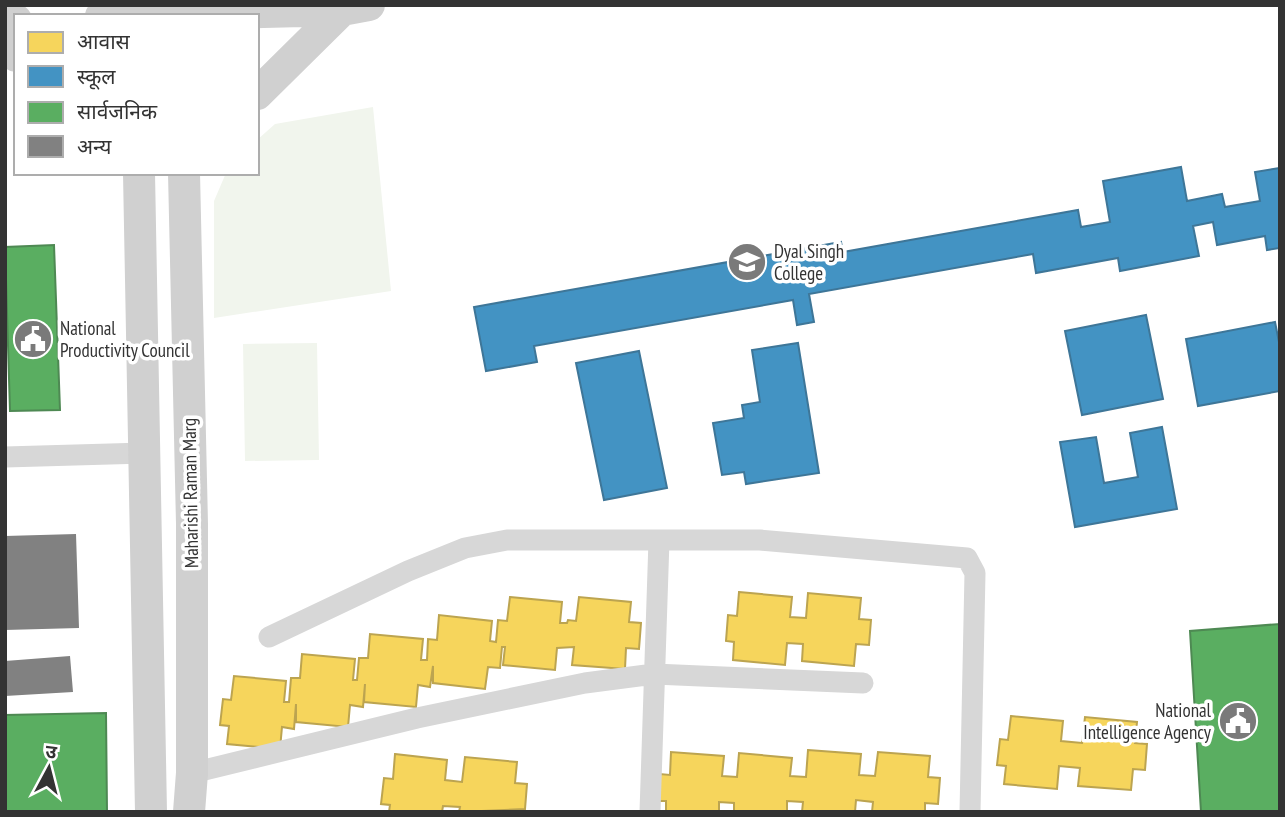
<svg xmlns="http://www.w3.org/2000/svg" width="1285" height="817" font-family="'PT Sans Narrow','Noto Sans Devanagari',sans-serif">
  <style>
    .green { fill: #f1f5ed }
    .homes { fill: #f6d55c; stroke: #bca450; stroke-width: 2 }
    .schools { fill: #4393c3; stroke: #3e7698; stroke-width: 2 }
    .public { fill: #5aae61; stroke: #4e8953; stroke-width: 2 }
    .building { fill: #818181 }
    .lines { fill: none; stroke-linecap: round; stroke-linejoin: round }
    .street { stroke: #d7d7d7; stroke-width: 21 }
    .secondary { stroke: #d0d0d0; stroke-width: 32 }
    .labels { text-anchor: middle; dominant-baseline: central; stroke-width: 7; stroke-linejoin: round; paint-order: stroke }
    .poi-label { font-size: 19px; fill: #333; stroke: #fff; text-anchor: start }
    .street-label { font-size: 19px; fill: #333; stroke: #fff }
  </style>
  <rect width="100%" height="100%" fill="#fff"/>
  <path class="green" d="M373,107L391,291L214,318V201L226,173H257V140L275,124Z
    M317,343L319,460L245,461L243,344Z"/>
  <path class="homes" d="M739,592L792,597L790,617L806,618L808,593L861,598L859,619L871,620L869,645L856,644L854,666L802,661L803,644L787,643L785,665L733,660L734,642L726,641L728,615L737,616Z
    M510,597L562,602L560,623H567L568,620L576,621L579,597L631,602L629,622L641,623L639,649L626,648L625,669L572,665L574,647L557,648L555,670L503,665L505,647H502L500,668L488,667L485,689L433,683V666L430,687L418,685L416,707L364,702L365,684L363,707L350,705L348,727L296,722V704L294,729L282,727L280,749L227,744L229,726L220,725L223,699L231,700L234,676L286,681L284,702H289L291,678H300L302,654L355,659L353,680H357L359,658H368L370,634L423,639L421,660H427L428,639L437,640L439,615L492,621L490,641L496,642L498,620L507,621Z
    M1011,716L1063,721L1061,741L1082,743L1085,717L1137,722L1135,743L1147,744L1145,770L1133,769L1131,790L1078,786L1080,768L1059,766L1057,789L1004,784L1006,766L997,765L1000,739L1008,740Z
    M808,750L861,754L859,775L875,776L878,752L930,756L928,777L940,778L938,804L925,803V812H872L873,802L856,800L855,812H802L803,802L787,801V812H734V803L719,802V812H666V801H658L660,774L670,775L671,752L724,756L722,776L737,777L739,753L792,758L790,776L806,777Z
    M395,754L447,760L445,780L462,782L465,757L517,762L515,783L527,784L525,809L459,812L460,807L443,806L442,812H389L390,805L381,804L384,778L393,779Z"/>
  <path class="schools" d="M1181,167L1187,201L1222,194L1225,207L1260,201L1255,172L1280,168V248L1267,250L1265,236L1217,245L1213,222L1193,226L1199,256L1120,271L1118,258L1036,273L1033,254L809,294L814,322L797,325L793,300L534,346L537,362L486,371L474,307L841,242L843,252L1078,210L1081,227L1110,222L1103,181Z
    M1146,315L1163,399L1082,415L1065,331Z
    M1275,322L1280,347V391L1198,406L1186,339Z
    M798,343L819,473L746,484L744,472L722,475L713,423L744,418L742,405L760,402L752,350Z
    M639,351L667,488L604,500L576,363Z
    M1162,427L1177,509L1075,527L1060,442L1096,437L1104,483L1138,477L1130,433Z"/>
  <path class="public" d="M54,245L60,410L10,411L5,247Z
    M1280,624V812H1201L1190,631Z
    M106,713L107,812H5V715Z"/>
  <path class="building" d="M76,534L79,628L5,630V536Z
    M70,656L73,692L5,696V661Z"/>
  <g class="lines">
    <path class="street" d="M5,457L145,453
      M269,637L408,571L465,548L507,540H760L967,558L975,573L970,812
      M192,773L417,718L585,683L654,674L863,683
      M650,812L659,540"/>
    <path class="secondary" d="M101,16L342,10L369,5
      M5,21L16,20
      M5,48L16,56
      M257,94L342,10
      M139,173L151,812
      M184,173L192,524V773L189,812"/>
  </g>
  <defs>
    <g id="university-disc" transform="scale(2.0125)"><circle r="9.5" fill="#7a7a7a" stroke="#fff"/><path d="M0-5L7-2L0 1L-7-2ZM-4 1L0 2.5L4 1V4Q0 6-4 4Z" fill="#fff"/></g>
    <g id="civic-disc" transform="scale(2.0125)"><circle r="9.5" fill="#7a7a7a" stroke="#fff"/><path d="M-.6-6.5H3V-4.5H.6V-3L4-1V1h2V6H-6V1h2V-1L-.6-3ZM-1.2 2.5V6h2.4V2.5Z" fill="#fff"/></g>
  </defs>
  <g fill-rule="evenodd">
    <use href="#university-disc" x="747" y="262"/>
    <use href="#civic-disc" x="33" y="339"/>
    <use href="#civic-disc" x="1238" y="721"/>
  </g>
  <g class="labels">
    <g class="poi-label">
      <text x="774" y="251">Dyal Singh<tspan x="774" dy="22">College</tspan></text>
      <text x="60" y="328">National<tspan x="60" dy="22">Productivity Council</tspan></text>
      <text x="1211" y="710" text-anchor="end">National<tspan x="1211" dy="22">Intelligence Agency</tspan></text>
    </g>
    <g class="street-label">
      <text transform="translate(190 493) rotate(-91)">Maharishi Raman Marg</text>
    </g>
  </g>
  <rect width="1285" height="817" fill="none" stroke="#333333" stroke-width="14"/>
  <rect x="14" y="14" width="245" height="161" fill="#ffffff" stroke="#adadad" stroke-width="2"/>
  <rect x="28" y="32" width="35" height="21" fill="#f6d55c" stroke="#adadad" stroke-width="2"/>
  <text x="77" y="49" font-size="21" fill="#333333">आवास</text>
  <rect x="28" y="66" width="35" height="21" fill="#4393c3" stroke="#adadad" stroke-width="2"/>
  <text x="77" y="84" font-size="21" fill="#333333">स्कूल</text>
  <rect x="28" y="102" width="35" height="21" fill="#5aae61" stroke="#adadad" stroke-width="2"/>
  <text x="77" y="119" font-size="21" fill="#333333">सार्वजनिक</text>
  <rect x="28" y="136" width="35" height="21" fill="#818181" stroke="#adadad" stroke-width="2"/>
  <text x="77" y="154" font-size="21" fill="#333333">अन्य</text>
  <g transform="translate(49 768) rotate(7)" stroke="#ffffff" stroke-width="5" paint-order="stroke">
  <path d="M0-5L12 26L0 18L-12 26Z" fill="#333333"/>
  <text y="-10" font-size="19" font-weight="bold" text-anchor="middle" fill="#333333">उ</text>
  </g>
</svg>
